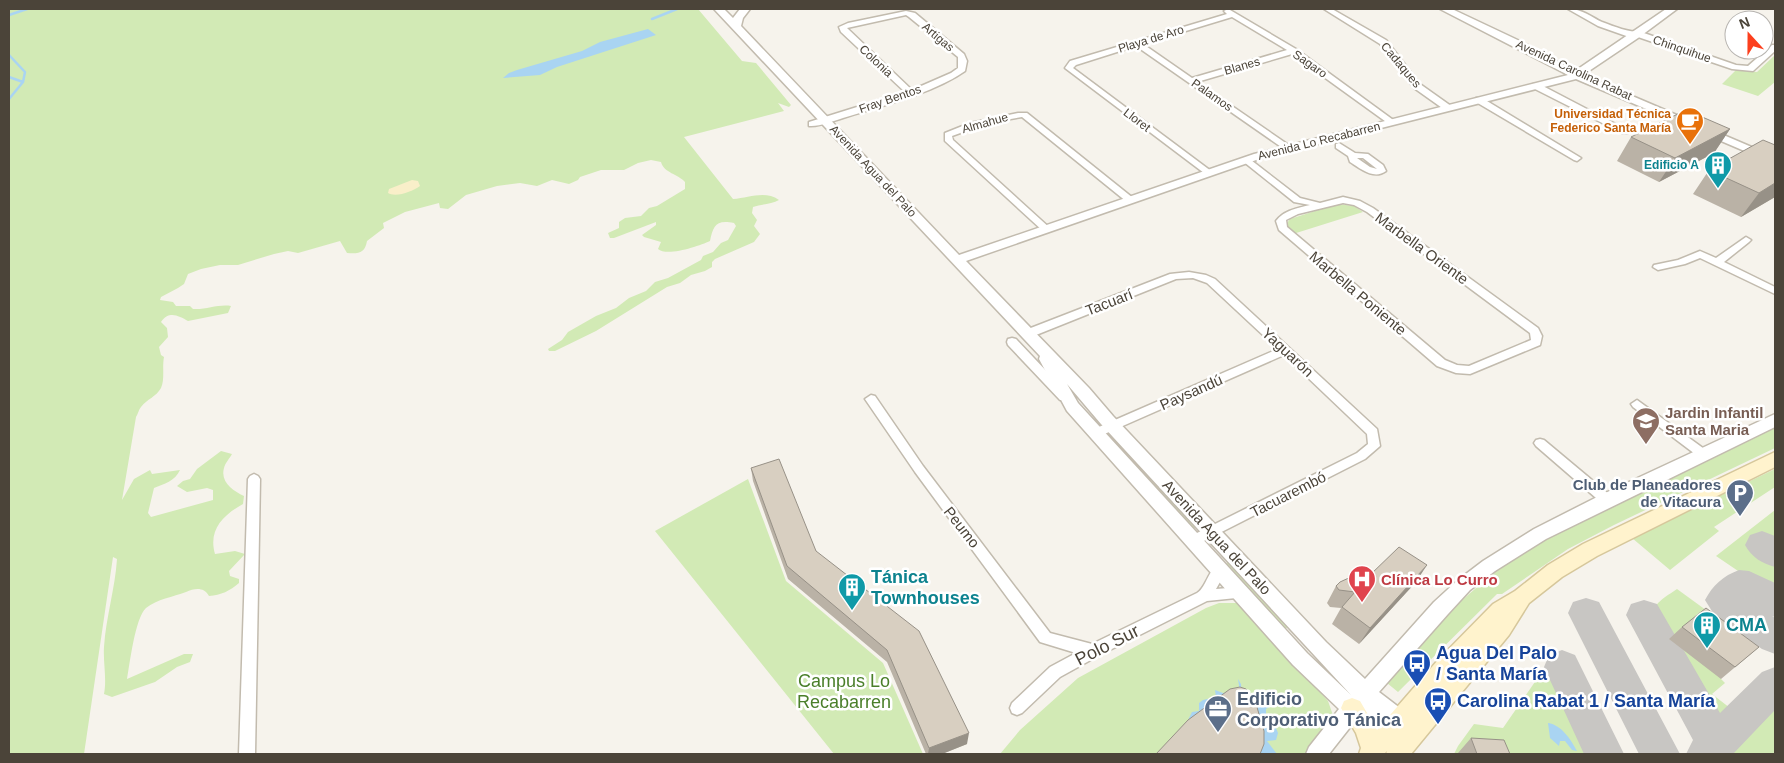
<svg xmlns="http://www.w3.org/2000/svg" width="1784" height="763" font-family="Arial,sans-serif">
  <style>
    .green { fill: #d2eab5 }
    .sand { fill: #f9efc9 }
    .water { fill: #a9d4f2 }
    .lines { fill: none; stroke-linecap: round; stroke-linejoin: round }
    .stream { stroke: #a9d4f2; stroke-width: 2.5 }
    .taxiway { fill: #c8c6c3; fill-rule: evenodd }
    .minor-casing { stroke: #c2bbae; stroke-width: 3 }
    .tertiary-casing { stroke: #c2bbae; stroke-width: 3 }
    .secondary-casing { stroke: #d6c79b; stroke-width: 3 }
    .minor { fill: #fff; fill-rule: evenodd }
    .tertiary { fill: #fff; fill-rule: evenodd }
    .secondary { fill: #fff3cd; fill-rule: evenodd }
    .wall { fill: #bab2a6 }
    .shaded-wall { fill: #979187 }
    .building { fill: #d8cfc1; stroke: #979187 }
    .labels { text-anchor: middle; dominant-baseline: central; stroke-width: 5; stroke-linejoin: round; paint-order: stroke }
    .far-street-label { font-size: 12px; fill: #4b4439; stroke: #fff }
    .far-food-label { font-size: 12px; font-weight: bold; fill: #c56008; stroke: #fff; text-anchor: end }
    .far-culture-label { font-size: 12px; font-weight: bold; fill: #0d838f; stroke: #fff; text-anchor: end }
    .street-label { font-size: 15px; fill: #4b4439; stroke: #fff }
    .education-label { font-size: 15px; font-weight: bold; fill: #785e54; stroke: #fff; text-anchor: start }
    .service-label { font-size: 15px; font-weight: bold; fill: #4e5e75; stroke: #fff; text-anchor: end }
    .health-label { font-size: 15px; font-weight: bold; fill: #be3a42; stroke: #fff; text-anchor: start }
    .near-culture-label { font-size: 18px; font-weight: bold; fill: #0d838f; stroke: #fff; text-anchor: start }
    .near-street-label { font-size: 18px; fill: #4b4439; stroke: #fff }
    .near-transit-label { font-size: 18px; font-weight: bold; fill: #164399; stroke: #fff; text-anchor: start }
    .near-park-label { font-size: 18px; fill: #4a7f2a; stroke: #fff }
    .near-service-label { font-size: 18px; font-weight: bold; fill: #4e5e75; stroke: #fff; text-anchor: start }
  </style>
  <rect width="100%" height="100%" fill="#f6f3ec"/>
  <path class="green" d="M9,9H698L742,61L756,63L791,105L789,107L778,103L784,111L684,137L733,199C749,198 765,190 779,200C772,204 762,204 753,207L752,213L757,220L754,226L760,234L754,242L715,259L712,262V267L705,271L691,275L680,283L667,287L596,331L555,351H549L548,349L562,340L568,332L596,316L616,308L629,298L646,291L655,282L668,278L701,260L703,256L713,252L721,243L728,240L736,226L734,223C716,219 713,226 710,241C699,246 667,257 658,249L661,242L644,237L642,235L656,225V222L614,238H610L608,233L619,228V222L625,218L641,216L649,208L657,206L685,189V182C678,174 664,173 661,162L651,160L638,163L624,170H601L580,177L578,180L569,184L552,180L537,186L520,183L497,186L466,195L448,209L440,208L439,203L405,212L383,223L384,228L367,241C365,253 359,254 347,253L340,241L298,253L288,251L274,254L238,265H220L201,269L188,274L184,284L178,288L161,297L160,300L173,302L176,306H190L193,309C206,310 218,304 231,306L228,313L188,321C179,316 169,310 161,322L167,328L168,337L159,347L161,355L164,357C162,367 165,379 161,388C156,397 147,399 141,407C139,409 138,414 136,417L122,500L134,479L150,470L152,474L180,470C175,481 164,484 154,488L148,513L151,517L213,500V490L207,488L187,492L177,486L183,481L190,479L197,469L221,451L232,454C230,458 225,463 224,468C220,482 233,491 244,496L243,504C223,515 208,530 215,554L235,551L245,554L229,571L230,576L239,579V583C230,591 221,595 209,596C204,587 195,588 186,592C173,597 157,599 146,608C135,618 130,663 127,679L184,654H193L190,662L177,667L155,682L112,697L104,694C107,679 103,663 104,647C106,617 115,589 117,559L113,557L84,754H9Z
    M1775,55V82L1758,96L1722,84L1736,70L1757,72Z
    M1337,204L1354,206L1363,212L1293,234L1288,229L1287,223L1290,219Z
    M1775,427V448L1614,525L1568,549L1502,594H1497L1398,692L1387,683L1461,601L1504,564L1536,542Z
    M1110,433L1197,528H1190L1107,435Z
    M1775,469V487L1714,527L1719,531L1670,570L1632,538Z
    M748,479L786,581L883,663L923,754H834L655,531Z
    M1775,510V596L1716,556Z
    M1231,562L1290,627L1282,629L1226,567L1227,563Z
    M1677,589L1710,613L1721,679L1725,683L1712,694L1739,715L1720,733L1712,727L1653,623C1649,605 1664,598 1677,589Z
    M1219,603H1241L1328,701L1335,721L1308,754H1000L1020,730L1078,678L1206,608Z
    M1552,665L1559,668L1598,754H1454L1458,746L1474,724L1503,728L1539,676Z
    M1775,691V754H1712Z"/>
  <path class="sand" d="M412,180L418,181L420,186C413,191 396,198 388,193L389,189Z"/>
  <path class="water" d="M648,29L656,35L557,67L540,75L503,78L509,73L517,70L582,51L600,42Z
    M1238,679L1241,684L1242,697L1248,701L1254,696L1256,707H1259L1262,702L1265,706L1269,707L1266,709V720L1274,723L1278,733L1276,740L1267,741L1277,754H1198L1200,732L1188,720L1192,712L1199,711V703L1203,700L1216,697L1215,690L1223,693L1240,692Z
    M1548,723C1562,725 1571,740 1577,751L1572,750L1565,741H1560L1559,746L1550,738Z"/>
  <g class="lines">
    <path class="stream" d="M9,15L27,9
      M652,19L677,9
      M9,55L25,72L23,82
      M9,77L23,82L9,99"/>
    <path class="taxiway" d="M1762,531L1775,536V567C1762,563 1752,558 1745,545L1750,535Z
      M1739,570L1749,571L1775,583V617L1772,616L1775,618V654L1762,649L1715,616L1705,600C1713,585 1723,576 1739,570Z
      M1586,598L1599,602L1680,754H1639L1568,613L1573,602Z
      M1644,600L1657,604L1720,713L1762,672L1775,667V710L1733,754H1686L1693,740L1626,615L1631,604Z
      M1562,650L1575,655L1624,754H1584L1544,667L1549,655Z"/>
    <g class="minor-casing">
      <path id="minor" d="M1324,9H1332L1386,40L1420,84L1451,106V110H1445L1414,88L1380,44Z
        M1568,9C1581,8 1591,17 1602,22C1615,27 1628,32 1641,32L1736,65L1748,66L1772,45H1775V51L1753,71L1732,69L1638,37L1632,38L1598,26Z
        M1226,10H1230L1296,49L1396,122L1392,124H1389L1292,54L1197,82L1290,146L1291,148L1287,151L1136,46L1076,65L1073,68L1211,171V175L1208,176L1065,68L1070,61L1227,14L1224,11ZM1232,17L1287,50L1192,78L1143,44Z
        M906,11L915,13L964,54L967,61L965,71C934,93 879,107 843,118C833,121 819,127 809,126V122L905,92L841,32L839,27L848,23ZM906,15L909,17L958,57V68L951,73L912,90L847,28Z
        M1533,84H1539L1629,131L1628,133H1622L1533,88Z
        M1476,98H1482L1581,158L1577,161L1574,160L1476,102Z
        M1018,113H1027L1133,198V202H1127L1022,117L988,123L952,136L953,140L1051,229L1049,231H1043L945,141V133L970,123Z
        M1339,143L1355,153L1368,154L1383,165L1386,171C1374,180 1361,169 1350,162L1348,156L1336,148V144ZM1357,158H1363L1377,169L1370,167Z
        M1247,157L1300,198L1320,203L1343,197L1360,201L1373,208L1538,328L1542,336L1540,345L1470,374L1456,373L1437,366L1279,230L1276,221C1284,210 1298,208 1310,205L1294,202L1244,162L1243,160ZM1343,203L1354,205L1367,212L1530,333L1531,340L1469,366L1457,365L1445,360L1287,227L1286,220L1298,214Z
        M1746,237L1751,240L1749,242L1724,262L1775,287V294L1700,258L1685,264L1658,270L1653,267L1654,265L1678,260L1700,251L1716,258Z
        M1189,272L1206,275L1215,279L1377,429L1380,446L1365,459L1194,546L1189,545L1187,541L1189,537L1357,453L1368,444L1367,434L1284,355L1100,436H1092L1090,433L1092,430L1278,349L1207,283L1193,278L1176,279L1031,337H1023L1022,334L1023,331L1170,274Z
        M1012,338L1016,339L1068,394L1070,397L1068,400H1060L1008,345L1007,342L1008,339Z
        M871,395L875,396L923,466L1050,633L1092,644C1127,627 1162,610 1197,593C1208,587 1209,561 1225,566L1227,570L1216,589L1241,587L1246,589L1248,593L1246,597L1207,601L1098,656L1060,677L1022,713L1017,715L1012,713L1010,708L1012,703L1050,667L1076,653L1040,642L915,472L865,399Z
        M1637,400L1707,451L1709,454L1707,457H1699L1633,407L1631,404Z
        M1540,439L1544,440L1611,496L1613,500L1611,504L1607,505L1603,504L1536,446L1534,443L1536,440Z
        M254,474L258,476L260,479L255,754H239L248,479L250,476Z"/>
    </g>
    <g class="tertiary-casing">
      <path id="tertiary" d="M714,9H724L733,18L740,9H750L743,18L741,26L959,255L1254,154L1568,75L1440,9H1452L1524,43L1575,71L1666,9H1677L1638,38L1583,75L1775,157V164L1576,79L1262,158L966,261L1089,388L1113,416L1326,642L1365,679L1434,602L1458,580L1483,561L1534,529L1601,495L1775,414V427L1546,539L1495,571L1470,590L1448,614L1379,692L1413,718L1416,725L1406,740L1399,743L1370,730L1355,721L1329,754H1306L1309,747L1339,709L1293,665L1067,411L1039,359L1040,356ZM1067,384L1101,424L1351,695L1307,653L1078,403Z"/>
    </g>
    <g class="secondary-casing">
      <path id="secondary" d="M1775,452V467L1597,556L1562,577L1529,603L1509,635L1411,754H1386L1387,751L1384,754H1359L1361,748L1356,733L1341,708L1344,701L1352,698L1360,701L1377,730L1438,660L1493,604L1515,591L1548,565L1583,544Z"/>
    </g>
    <use href="#minor" class="minor"/>
    <use href="#tertiary" class="tertiary"/>
    <use href="#secondary" class="secondary"/>
  </g>
  <path class="wall" d="M1730,129L1714,153L1659,182L1617,161L1631,137Z
    M1775,145V197L1741,217L1693,194L1709,170Z
    M751,468L816,551L967,744L942,754H926L887,662L788,579L753,481Z
    M1370,575L1416,582L1359,644L1332,624L1341,608L1330,607L1327,603L1336,586Z
    M1682,627L1759,647L1721,679L1669,639Z
    M1471,738L1510,754H1458V753Z"/>
  <path class="shaded-wall" d="M1730,129L1714,153L1659,182L1675,158Z
    M1775,183V197L1741,217L1759,193Z
    M1427,565L1416,582L1359,644L1370,628Z
    M969,733L967,744L942,754H928L929,748Z"/>
  <path class="building" d="M1686,110L1730,129L1675,158L1631,137Z
    M1763,140L1775,145V183L1759,193L1709,170Z
    M779,459L816,551L919,631L969,733L929,748L887,650L787,566L751,468Z
    M1399,547L1427,565L1370,628L1342,607L1355,592L1339,590L1336,586L1340,582L1364,571L1370,575Z
    M1706,608L1759,647L1735,667L1682,627Z
    M1240,687L1246,689L1254,697L1264,731V744L1260,754H1156L1188,720L1230,689Z
    M1471,738L1504,740L1510,754H1477Z"/>
  <defs>
    <g id="cafe-pin" transform="scale(1.4375)"><path d="M0 17L-7.5 6A9.5 9.5 0 1 1 7.5 6Z" fill="#e8710a" stroke="#fff"/><path d="M-5.5-4.5H6V0H3Q3 3.5 0 3.5H-2.5Q-5.5 3.5-5.5 0ZM3-3.2v2h1.7v-2ZM-6 4.5H4V6H-6Z" fill="#fff"/></g>
    <g id="building-pin" transform="scale(1.4375)"><path d="M0 17L-7.5 6A9.5 9.5 0 1 1 7.5 6Z" fill="#0f9aa8" stroke="#fff"/><path d="M-4-6H4V6H1V3H-1V6H-4ZM-2.5-4.3h1.7v1.8h-1.7ZM.8-4.3h1.7v1.8H.8ZM-2.5-1h1.7V.8h-1.7ZM.8-1h1.7V.8H.8Z" fill="#fff"/></g>
    <g id="school-pin" transform="scale(1.4375)"><path d="M0 17L-7.5 6A9.5 9.5 0 1 1 7.5 6Z" fill="#8d6e63" stroke="#fff"/><path d="M0-5L7-2L0 1L-7-2ZM-4 1L0 2.5L4 1V4Q0 6-4 4Z" fill="#fff"/></g>
    <g id="parking-pin" transform="scale(1.4375)"><path d="M0 17L-7.5 6A9.5 9.5 0 1 1 7.5 6Z" fill="#5c6f8a" stroke="#fff"/><path d="M-3.5-5.5H1a3.5 3.5 0 0 1 0 7H-1V5.5H-3.5ZM-1-3.4V-.6H.8a1.4 1.4 0 0 0 0-2.8Z" fill="#fff"/></g>
    <g id="hospital-pin" transform="scale(1.4375)"><path d="M0 17L-7.5 6A9.5 9.5 0 1 1 7.5 6Z" fill="#e0444e" stroke="#fff"/><path d="M-5-5h3v3.5h4V-5h3V5h-3V1.5h-4V5h-3Z" fill="#fff"/></g>
    <g id="bus-pin" transform="scale(1.4375)"><path d="M0 17L-7.5 6A9.5 9.5 0 1 1 7.5 6Z" fill="#1a4fb4" stroke="#fff"/><path d="M-5-6H5V4H4V6H2V4H-2V6H-4V4H-5ZM-3.5-4V0h7V-4ZM-3.5 1.2v1.5H-2V1.2ZM2 1.2v1.5H3.5V1.2Z" fill="#fff"/></g>
    <g id="office-pin" transform="scale(1.4375)"><path d="M0 17L-7.5 6A9.5 9.5 0 1 1 7.5 6Z" fill="#5c6f8a" stroke="#fff"/><path d="M-6-3h4V-5.5h4V-3h4V5H-6ZM-1-4.5V-3h2v-1.5ZM-6 0V1H6V0Z" fill="#fff"/></g>
  </defs>
  <g fill-rule="evenodd">
    <use href="#cafe-pin" x="1690" y="121"/>
    <use href="#building-pin" x="1718" y="165"/>
    <use href="#school-pin" x="1646" y="421"/>
    <use href="#parking-pin" x="1740" y="493"/>
    <use href="#hospital-pin" x="1362" y="579"/>
    <use href="#building-pin" x="852" y="587"/>
    <use href="#building-pin" x="1707" y="625"/>
    <use href="#bus-pin" x="1417" y="663"/>
    <use href="#bus-pin" x="1438" y="701"/>
    <use href="#office-pin" x="1218" y="709"/>
  </g>
  <g class="labels">
    <g class="far-street-label">
      <text transform="translate(938 37) rotate(40)">Artigas</text>
      <text transform="translate(1151 39) rotate(-17)">Playa de Aro</text>
      <text transform="translate(1682 49) rotate(19)">Chinquihue</text>
      <text transform="translate(876 61) rotate(43)">Colonia</text>
      <text transform="translate(1310 64) rotate(35)">Sagaro</text>
      <text transform="translate(1401 65) rotate(50)">Cadaques</text>
      <text transform="translate(1242 66) rotate(-16)">Blanes</text>
      <text transform="translate(1574 70) rotate(25)">Avenida Carolina Rabat</text>
      <text transform="translate(1212 95) rotate(35)">Palamos</text>
      <text transform="translate(890 99) rotate(-19)">Fray Bentos</text>
      <text transform="translate(1137 120) rotate(37)">Lloret</text>
      <text transform="translate(985 123) rotate(-16)">Almahue</text>
      <text transform="translate(1319 141) rotate(-14)">Avenida Lo Recabarren</text>
      <text transform="translate(873 171) rotate(47)">Avenida Agua del Palo</text>
    </g>
    <g class="far-food-label">
      <text x="1671" y="114">Universidad Técnica<tspan x="1671" dy="14">Federico Santa María</tspan></text>
    </g>
    <g class="far-culture-label">
      <text x="1699" y="165">Edificio A</text>
    </g>
    <g class="street-label">
      <text transform="translate(1422 248) rotate(36)">Marbella Oriente</text>
      <text transform="translate(1358 293) rotate(40)">Marbella Poniente</text>
      <text transform="translate(1109 302) rotate(-21)">Tacuarí</text>
      <text transform="translate(1288 352) rotate(43)">Yaguarón</text>
      <text transform="translate(1191 392) rotate(-24)">Paysandú</text>
      <text transform="translate(1288 494) rotate(-27)">Tacuarembó</text>
      <text transform="translate(962 527) rotate(52)">Peumo</text>
      <text transform="translate(1217 537) rotate(47)">Avenida Agua del Palo</text>
    </g>
    <g class="education-label">
      <text x="1665" y="412">Jardin Infantil<tspan x="1665" dy="17">Santa Maria</tspan></text>
    </g>
    <g class="service-label">
      <text x="1721" y="484">Club de Planeadores<tspan x="1721" dy="17">de Vitacura</tspan></text>
    </g>
    <g class="health-label">
      <text x="1381" y="579">Clínica Lo Curro</text>
    </g>
    <g class="near-culture-label">
      <text x="871" y="577">Tánica<tspan x="871" dy="21">Townhouses</tspan></text>
      <text x="1726" y="625">CMA</text>
    </g>
    <g class="near-street-label">
      <text transform="translate(1107 645) rotate(-27)">Polo Sur</text>
    </g>
    <g class="near-transit-label">
      <text x="1436" y="653">Agua Del Palo<tspan x="1436" dy="21">/ Santa María</tspan></text>
      <text x="1457" y="701">Carolina Rabat 1 / Santa María</text>
    </g>
    <g class="near-park-label">
      <text x="844" y="681">Campus Lo<tspan x="844" dy="21">Recabarren</tspan></text>
    </g>
    <g class="near-service-label">
      <text x="1237" y="699">Edificio<tspan x="1237" dy="21">Corporativo Tánica</tspan></text>
    </g>
  </g>
  <rect width="1784" height="763" fill="none" stroke="#4b4439" stroke-width="20"/>
  <g transform="translate(1749 35) rotate(339)"><circle r="24" fill="#ffffff" stroke="#b7b4b0"/>
  <path d="M0-4L9 19L0 12L-9 19Z" fill="#fc3f1d"/>
  <text y="-8" font-size="14" font-weight="bold" text-anchor="middle" fill="#4b4439">N</text>
  </g>
</svg>
